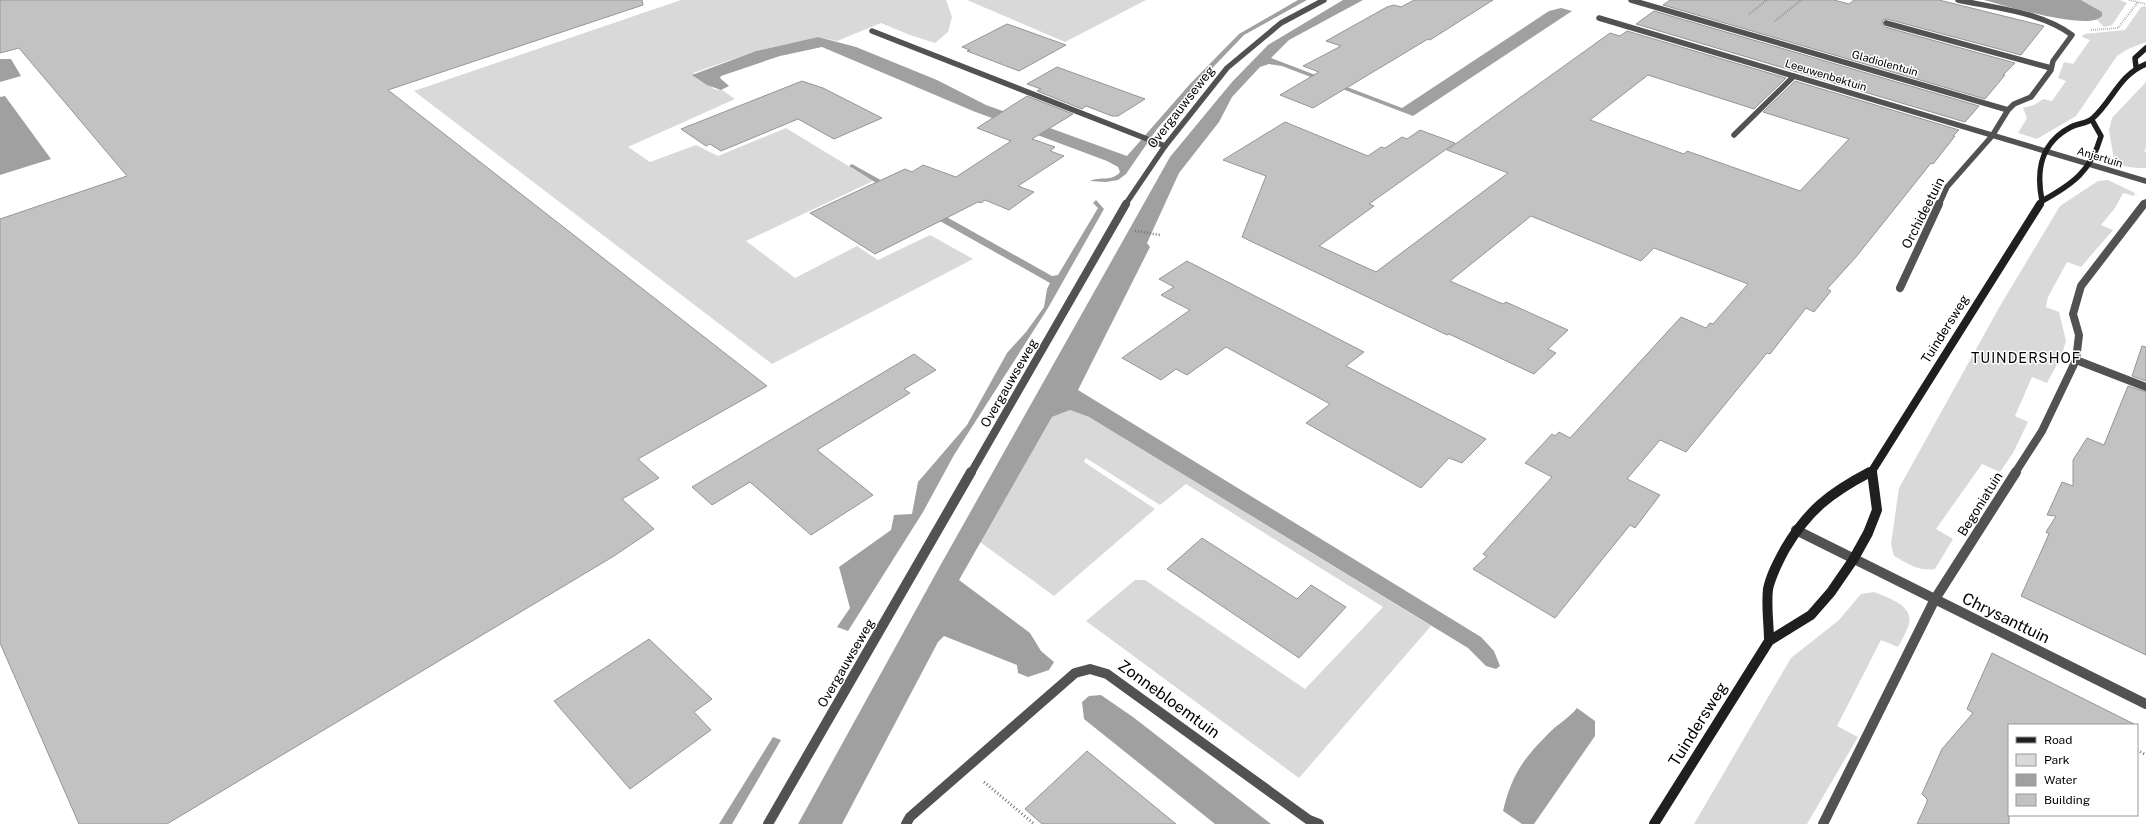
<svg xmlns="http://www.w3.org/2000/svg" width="2146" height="824" font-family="'Public Sans',sans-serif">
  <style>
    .green { fill: #d9d9d9 }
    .water { fill: #a0a0a0 }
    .building { fill: #c2c2c2; stroke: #969696 }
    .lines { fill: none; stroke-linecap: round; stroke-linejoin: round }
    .path-far2 { stroke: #747474; stroke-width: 2; stroke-dasharray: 0.5 1.5; stroke-linecap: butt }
    .path-far1 { stroke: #747474; stroke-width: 2.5; stroke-dasharray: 1 2; stroke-linecap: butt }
    .path { stroke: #747474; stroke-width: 3; stroke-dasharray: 1 2.5; stroke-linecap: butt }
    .service { stroke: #525252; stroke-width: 5.5 }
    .minor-far2 { stroke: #525252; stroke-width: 5.5 }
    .minor-far1 { stroke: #525252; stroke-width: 8 }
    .minor { stroke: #525252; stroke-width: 10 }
    .secondary-far2 { stroke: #1f1f1f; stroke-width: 5.5 }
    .secondary-far1 { stroke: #1f1f1f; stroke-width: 8 }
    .secondary { stroke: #1f1f1f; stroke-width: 10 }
    .labels { text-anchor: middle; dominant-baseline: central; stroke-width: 3; stroke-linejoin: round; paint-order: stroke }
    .far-street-label { font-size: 11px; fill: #000; stroke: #fff }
    .street-label { font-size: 13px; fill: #000; stroke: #fff }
    .neighbourhood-label { font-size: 14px; letter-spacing: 1px; fill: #000; stroke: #fff }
    .near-street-label { font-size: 16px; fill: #000; stroke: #fff }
  </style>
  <rect width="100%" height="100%" fill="#fff"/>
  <path class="green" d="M681,0H946L952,17L948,32L935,43L910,35L881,23L837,41L818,37L756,51L693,73L714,89L722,90L735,99L628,147L650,162L696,145L718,156L786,128L873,181L746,241L795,278L857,246L878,260L930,235L973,259L772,364L414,91Z
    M967,0H1146L1065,42Z
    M2081,0H2120L2127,3L2112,25L2104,27L2097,20L2101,18L2102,12Z
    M2146,6V42L2128,49L2117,56L2076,116L2037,139L2018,133L2027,118L2023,108L2034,105L2043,99L2052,101L2066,81L2058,78L2064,62L2073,64L2090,40L2082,37L2084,34L2125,30L2141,7Z
    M2146,82V148L2144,151L2146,152V168C2136,168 2121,168 2114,160L2109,130L2112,118Z
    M2108,180L2135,193L2134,196L2123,193L2115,208L2101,225L2113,230L2081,267L2067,262L2048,297L2046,307L2059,312L2066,341L2061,357L2047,383L2032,377L2015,416L2028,422L2013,453L2000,472L1982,464L1936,529L1953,539L1935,569C1919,572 1907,563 1894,556L1891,544L1899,488L2000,306L2060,206L2098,181Z
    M1070,410L1089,417L1431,626L1299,778L1086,621L1135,580H1145L1305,689L1383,607L1186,484L1160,505L1086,458L1084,462L1155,509L1054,596L980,542L1052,417Z
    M1874,592C1886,597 1914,605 1909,624C1906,632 1902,640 1898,647L1881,640L1837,726L1858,737L1807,824H1694L1791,658L1839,620L1861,594Z"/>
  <path class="water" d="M1298,0H1307L1244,35L1196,85L1157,129L1126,174L1118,180L1106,182L1090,181C1100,176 1112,182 1120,172L1118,167L1107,161L973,111L822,47L780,56L721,76L720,78L729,86L721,90L707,85L692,75L756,51L818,37L856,47L937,80L986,105L1127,156L1190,84L1239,34Z
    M1343,0H1363L1289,40L1271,58L1402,108L1549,11L1561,8L1572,11L1413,116L1282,66L1269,64L1260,67L1232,97L1219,122L1179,173L1147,243L1150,247L1078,390L1481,637L1494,651L1500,666L1496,669L1486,666L1468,648L1089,417L1070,410L1052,417L959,580L1030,633L1041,651L1054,662L1049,670L1028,677L1018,673L1017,665L944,636L938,642L842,824H798L940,566L1170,157L1232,82L1268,45Z
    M1984,0H2081L2102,12V16C2091,32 2002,5 1984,0Z
    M0,59H11L21,76L0,82Z
    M5,96L51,159L0,175V97Z
    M852,164L1052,276L1058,275L1098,208L1093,203L1096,200L1104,209L1048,308L954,455L923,512L848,631L837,627L850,608L839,567L891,530L894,515L912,514L918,482L967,425L1007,353L1026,332L1044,307L1047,289L1050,283L915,207L849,166Z
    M1101,695L1133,717L1271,824H1215L1084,719L1082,702L1089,696Z
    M1577,708L1595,721V736L1534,824H1522L1503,811C1511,777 1522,760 1547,735C1556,725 1568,719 1577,708Z
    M773,737L781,740L732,824H719Z"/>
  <path class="building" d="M0,0H642L643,5L388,90L767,386L638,459L659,478L622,499L654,529L614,556L167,824H79L0,643V219L127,176L19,48L0,53Z
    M1414,0H1493L1430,40L1428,39L1313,108L1280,95L1319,72L1303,66L1341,46L1326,41L1387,7L1394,5L1401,7Z
    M1670,0H1834L1849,4L1854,0H1939L2044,26L2021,55L1887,19L1883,20L1882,24L1885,27L2015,63L2003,75H2005L1985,99L1663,5Z
    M1654,11L1979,106L1965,122L1636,24Z
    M1007,24L1013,26L1066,45L1019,71L967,51L970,50L962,47Z
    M1627,31L1786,78L1754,109L1648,75L1590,120L1684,154L1687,151L1800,191L1849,139L1763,112L1795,81L1959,130L1953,136H1955L1933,164L1931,163L1856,257L1827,289L1831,291L1814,312L1806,308L1770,354L1767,353L1686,452L1660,440L1627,479L1660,495L1635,528L1630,525L1555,618L1473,569L1487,556L1483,554L1552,477L1525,463L1552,434L1555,436L1559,432L1570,438L1681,317L1706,328L1710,323L1713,324L1748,284L1654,248L1641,261L1531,216L1450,281L1503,304L1506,302L1568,330L1548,349L1556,353L1534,374L1449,334L1447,335L1242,237L1266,176L1223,160L1285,122L1368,156L1381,147L1385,148L1402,137L1407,139L1420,130L1455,143L1369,204L1374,206L1319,246L1376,272L1508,173L1447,150L1610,33L1620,36Z
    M1057,67L1145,99L1118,116H1112L1086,106L1082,109L1037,91L1041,89L1027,84Z
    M802,81L823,88L882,118L834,139L798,119L721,151L710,144L706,146L681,129Z
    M1027,96L1073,114L1032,139L1055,147L1050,151L1064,156L1018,186L1034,192L1009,210L985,200L981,203L978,202L875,254L810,213L905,169L912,172L923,165L956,177L1011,141L977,128Z
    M1187,261L1364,352L1346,366L1486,439L1462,463L1449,458L1421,488L1306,423L1330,404L1226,347L1187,375L1176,369L1161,380L1122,358L1190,310L1161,295L1174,287L1159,279Z
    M2142,346L2146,347V381L2132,376Z
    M914,354L936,370L904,389L910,393L817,450L873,495L811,535L750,482L712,505L692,487Z
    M2128,386L2146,392V655L2021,596L2049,534L2046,532L2056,516L2047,515L2062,482L2073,486V460L2087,438L2104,445Z
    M1202,538L1297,599L1311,585L1346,607L1299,658L1167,569Z
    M649,639L712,699L694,712L711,730L630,789L554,701Z
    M1992,653L2136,725H2009V824H1917L1927,802V799L1922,794L1942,749L1973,713L1967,709Z
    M1087,751L1176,824H1042L1025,809Z"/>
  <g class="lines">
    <path class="path-far2" d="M2129,0L2146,4
      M1749,14L1767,0
      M1775,21L1801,0
      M2091,30L2118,28L2138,2"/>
    <path class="path-far1" d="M1135,231L1160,235"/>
    <path class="path" d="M2137,750L2146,755
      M984,782L1034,824"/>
    <path class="service" d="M1886,23L2051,68
      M872,31L1165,146"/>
    <path class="minor-far2" d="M1631,0L2008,110
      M1599,18L2146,181
      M1734,135L1794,76
      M1125,205L1165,146L1227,68L1281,23L1324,0
      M1939,205L1947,187L1992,136L2008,110L2014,104L2031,97L2051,70L2053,61L2072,35C2041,12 1995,8 1958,0
      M2144,205L2146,202"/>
    <path class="minor-far1" d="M1900,288L1939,204
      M2076,360L2146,387
      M971,473L1126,204
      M2015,473L2042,431L2076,360L2079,335L2073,314L2081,286L2144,204"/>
    <path class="minor" d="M1796,530L2146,704
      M768,824L971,472
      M906,824L910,817L1075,673L1090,669L1107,674L1309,820L1319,824
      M1823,824L1935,599L2016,472"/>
    <path class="secondary-far2" d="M2136,67L2135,58L2146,48
      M2042,201C2036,171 2040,143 2071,127C2078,123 2087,124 2093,118C2113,100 2119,75 2146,64
      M2039,205L2042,201C2073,184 2091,171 2101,136L2092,120"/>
    <path class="secondary-far1" d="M1872,471V473
      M1868,473L1872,471L2040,204"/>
    <path class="secondary" d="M1769,641C1769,624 1766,606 1768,589C1771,575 1778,562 1785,549C1808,510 1830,493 1870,472
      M1654,824L1769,641L1811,615L1831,592L1853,560L1868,533L1877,510L1872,472"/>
  </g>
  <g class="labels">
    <g class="far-street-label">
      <text transform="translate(1885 63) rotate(16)">Gladiolentuin</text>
      <text transform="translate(1826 75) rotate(17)">Leeuwenbektuin</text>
      <text transform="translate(2100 157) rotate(17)">Anjertuin</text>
    </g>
    <g class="street-label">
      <text transform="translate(1181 107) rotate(-52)">Overgauwseweg</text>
      <text transform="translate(1923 213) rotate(-63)">Orchideetuin</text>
      <text transform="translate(1945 329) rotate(-58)">Tuindersweg</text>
      <text transform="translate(1009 383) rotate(-60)">Overgauwseweg</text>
      <text transform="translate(1980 504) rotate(-58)">Begoniatuin</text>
      <text transform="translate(846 663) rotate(-60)">Overgauwseweg</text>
    </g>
    <g class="neighbourhood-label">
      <text x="2026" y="358">TUINDERSHOF</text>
    </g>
    <g class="near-street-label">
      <text transform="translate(2006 618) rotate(26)">Chrysanttuin</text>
      <text transform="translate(1169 699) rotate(36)">Zonnebloemtuin</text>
      <text transform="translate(1698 724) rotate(-58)">Tuindersweg</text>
    </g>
  </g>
  <rect x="2008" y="724" width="130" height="92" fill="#ffffff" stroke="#999999"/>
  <rect x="2016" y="737" width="20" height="6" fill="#1f1f1f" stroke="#999999"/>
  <text x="2044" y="744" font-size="12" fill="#000000">Road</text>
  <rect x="2016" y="754" width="20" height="12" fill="#d9d9d9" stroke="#999999"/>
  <text x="2044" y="764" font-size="12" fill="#000000">Park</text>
  <rect x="2016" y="774" width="20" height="12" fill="#a0a0a0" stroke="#999999"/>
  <text x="2044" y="784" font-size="12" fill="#000000">Water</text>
  <rect x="2016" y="794" width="20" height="12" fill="#c2c2c2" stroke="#999999"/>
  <text x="2044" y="804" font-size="12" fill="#000000">Building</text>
</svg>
